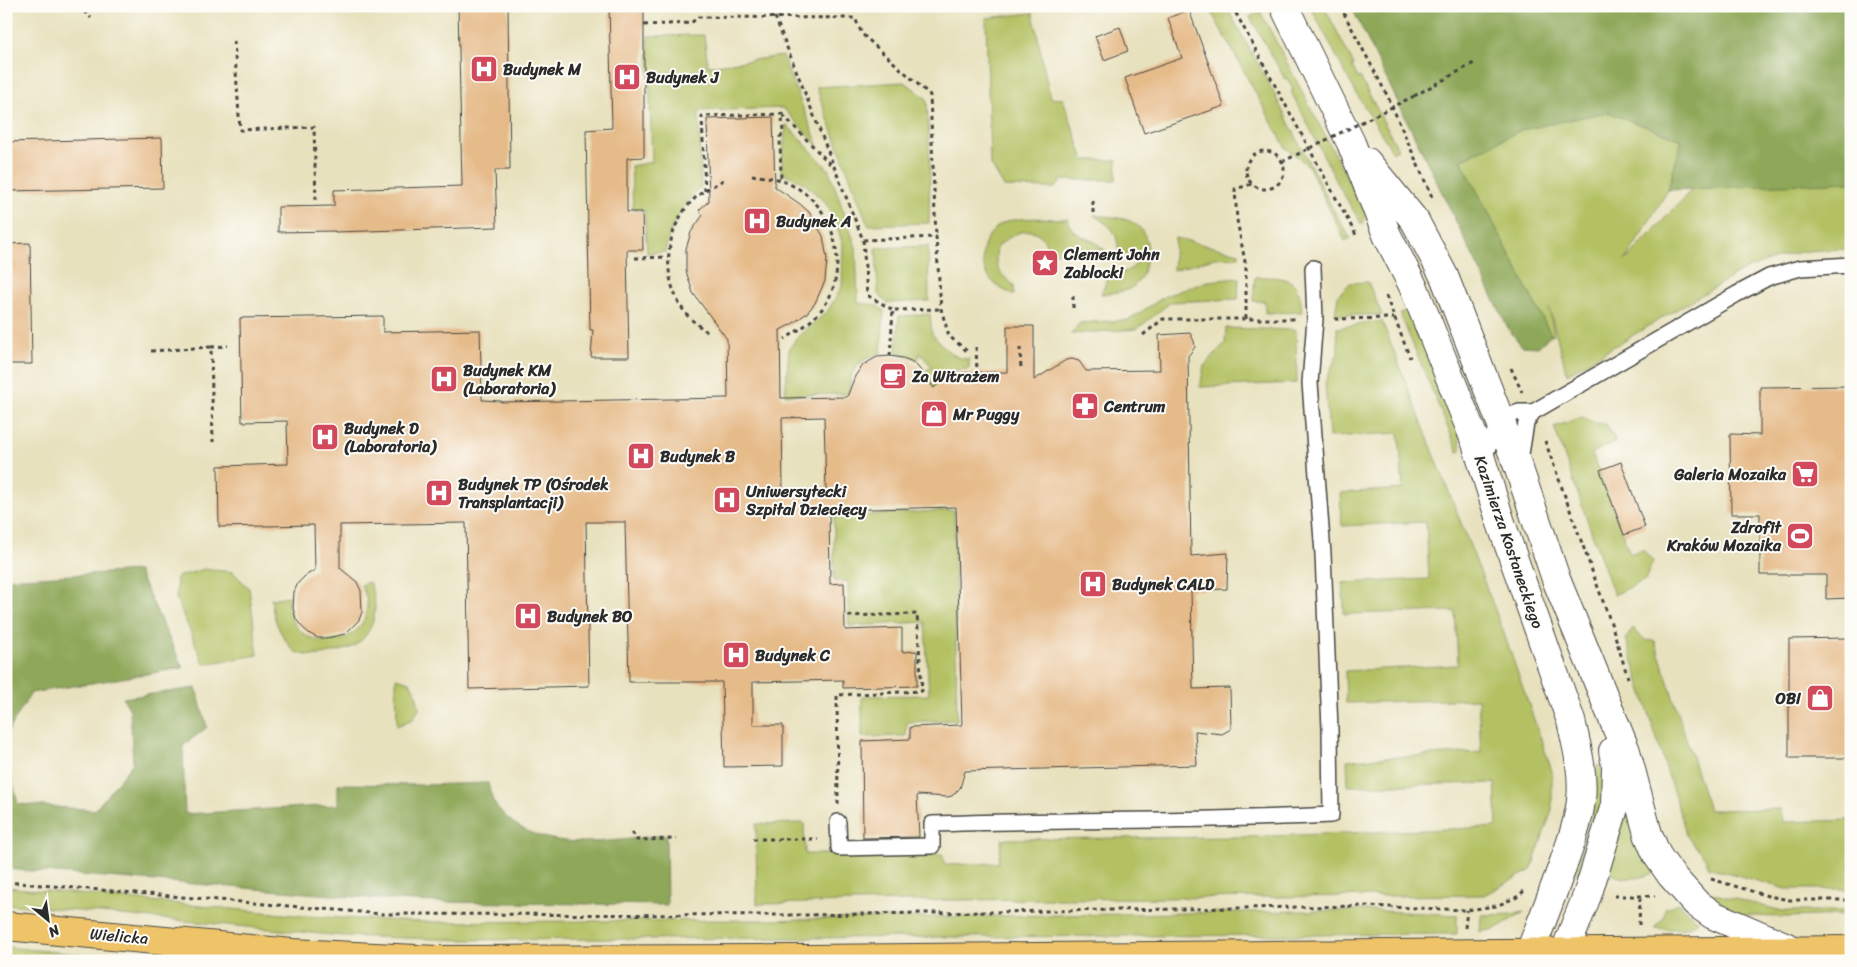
<svg xmlns="http://www.w3.org/2000/svg" width="1857" height="967" font-family="Sriracha,sans-serif">
  <style>
    .green { fill: #b3c163; stroke: #6f7647 }
    .forest { fill: #8ea759; stroke: #5c6942 }
    .building { fill: #e6bb8a; fill-rule: evenodd }
    .lines { fill: none; stroke-linecap: round; stroke-linejoin: round }
    .service-casing { stroke: #474641; stroke-width: 18 }
    .minor-casing { stroke: #474641; stroke-width: 30 }
    .primary-casing { stroke: #474641; stroke-width: 30 }
    .path { stroke: #474641; stroke-width: 3; stroke-dasharray: 4 4; stroke-linecap: butt }
    .service { stroke: #fff; stroke-width: 15 }
    .minor { stroke: #fff; stroke-width: 28 }
    .primary { stroke: #efc469; stroke-width: 28 }
    .path-bridge { stroke: #474641; stroke-width: 3; stroke-dasharray: 4 4; stroke-linecap: butt }
    .labels { text-anchor: middle; dominant-baseline: central; stroke-width: 4; stroke-linejoin: round; paint-order: stroke }
    .poi-label { font-size: 16px; font-weight: bold; fill: #2b2b2b; stroke: #fdfcf7; text-anchor: start }
    .street-label { font-size: 16px; fill: #2b2b2b; stroke: #fdfcf7 }
  </style>
  <rect width="100%" height="100%" fill="#fdfcf7"/>
  <filter id="ink" filterUnits="userSpaceOnUse"><feTurbulence type="fractalNoise" baseFrequency=".02" numOctaves="2"/><feDisplacementMap in="SourceGraphic" scale="10" xChannelSelector="R" yChannelSelector="G"/><feConvolveMatrix kernelMatrix="1 2 1 2 8 2 1 2 1" color-interpolation-filters="sRGB"/></filter>
  <filter id="wash" filterUnits="userSpaceOnUse"><feTurbulence type="fractalNoise" baseFrequency=".0096" numOctaves="4" result="noise"/><feDisplacementMap in="SourceGraphic" scale="20" xChannelSelector="R" yChannelSelector="G"/><feGaussianBlur stdDeviation="1.12" result="paint"/><feColorMatrix in="noise" values="0 0 0 0 0 0 0 0 0 0 0 0 0 0 0 0 0 1.4 0 .05"/><feComposite in="paint" operator="in"/></filter>
  <g filter="url(#wash)">
    <rect width="100%" height="100%" fill="#e8e1be"/>
    <path class="green" d="M1208,6H1226L1268,82L1333,209L1350,238L1345,241L1308,165L1286,148Z
      M1310,6H1324L1354,65L1352,66L1358,78L1360,77L1398,149L1393,152L1357,95Z
      M1260,11L1364,210L1365,218L1362,225L1340,188L1295,99L1291,91L1293,90L1287,78L1285,79L1250,17Z
      M1033,13L1050,98L1063,99L1084,160H1117L1116,180H1063L1055,188L1004,187L990,163L986,18Z
      M704,35L708,66L782,56L819,147L783,108L699,111L701,187C682,208 670,224 665,252L647,253L644,210H633L631,166L652,162L648,36Z
      M905,82L927,99L930,165L929,223L868,225L816,87Z
      M1607,112L1682,140L1668,190L1625,261L1697,184L1851,181V249C1831,250 1810,249 1791,254C1774,258 1758,265 1742,271L1567,374L1549,308L1554,334L1551,335L1461,160L1521,130Z
      M786,124L829,170L856,247L858,303L876,305L884,311L881,353C858,360 849,370 849,394L785,395L789,350L796,338L827,312L842,287L843,245L835,220L825,202L804,183L781,172Z
      M1093,215C1122,218 1147,217 1148,253L1119,255C1117,231 1114,228 1093,215Z
      M1068,219L1072,230L1083,237L1095,242L1105,250L1049,253C1041,219 1016,230 997,247C994,268 998,272 1014,285V295C1003,290 993,285 987,274C975,252 989,224 1013,220C1029,217 1051,219 1068,219Z
      M1175,238L1239,253V257L1214,258L1173,270Z
      M928,246L929,301L887,303L878,294L876,248Z
      M1140,257L1147,258C1140,290 1131,291 1101,294L1108,277C1121,273 1135,271 1140,257Z
      M1255,277C1286,277 1300,276 1302,312L1265,313V301H1253Z
      M1239,278L1238,299L1171,302L1137,329L1071,334L1080,323L1129,320L1165,296L1208,281Z
      M1368,282L1382,315H1335L1338,295L1350,283Z
      M1411,307L1456,409L1461,451L1458,452L1400,314Z
      M930,314L932,334C943,346 952,359 969,359V369L952,370L944,374L943,391L935,392L926,370L932,367L920,353L918,360L896,352L899,316Z
      M1382,321L1501,625L1552,771V810L1531,870L1484,895L956,900L757,904L756,824L804,823L805,854H942L945,865L998,863L1002,839L1247,837L1497,827L1495,783L1348,786L1347,760L1481,752L1478,699L1346,703L1345,671L1458,665L1455,611L1344,614L1343,583L1429,579L1426,522L1342,526L1340,493L1403,489L1399,433L1329,437L1325,383L1338,353L1337,328Z
      M1226,328L1296,330L1297,383L1200,387L1204,366L1225,343Z
      M1582,417L1595,423L1606,424L1616,441L1592,453L1630,554L1642,549L1653,561L1645,580L1614,595L1554,427Z
      M954,510L957,720L907,722L906,736L862,737V696L929,695L925,622L849,626L848,581H834V517Z
      M204,569L233,572L249,588L258,655L204,664L176,598L177,577Z
      M369,582C379,604 377,628 357,644C351,649 339,651 331,653C320,656 305,657 294,651C291,649 289,644 287,642C277,628 273,616 271,599L289,596C287,603 288,607 290,614C304,657 369,646 367,603C367,597 363,590 361,585Z
      M1633,628L1644,640L1655,641L1709,810L1781,809L1783,822L1851,820V889H1786L1708,867L1706,859L1687,836L1626,639Z
      M396,678L410,682L416,693L419,709L413,719L397,726Z
      M1599,765L1607,782L1586,872L1574,873L1585,844L1592,818L1594,770L1595,767Z
      M1628,810L1655,872C1639,880 1621,881 1606,871Z
      M6,887L304,916L424,922L758,920L1367,910L1457,915V934L464,940L343,936L6,904Z
      M1705,892L1709,895L1711,893L1783,911H1851V915C1822,915 1749,922 1726,909C1719,904 1712,898 1705,892Z
      M1678,903L1698,921C1689,933 1667,928 1654,928L1664,918L1665,908Z
      M1524,912L1495,929L1480,932L1481,915L1514,914Z
      M6,947L146,961H6Z"/>
    <path class="forest" d="M1351,6H1851V182L1668,190L1682,140L1607,112L1521,130L1461,160L1551,335L1538,347L1522,346L1509,330Z
      M138,571L183,668L31,693L6,735V579Z
      M196,688L207,727L183,746L185,814L338,805V784L423,785L488,783C490,791 492,802 498,808C537,857 612,840 666,835L667,905L433,902L394,900L6,869V754L18,804L95,810L133,763L130,710L123,698Z"/>
    <g id="blocks">
      <path class="building" d="M458,6H508L510,170H495L497,227L335,232V231L278,232V207L334,206V190L462,186Z
        M609,6H644V157L627,158V212H642L643,250H627L629,357H591L593,330H590L586,130L612,128Z
        M1189,10L1224,106L1144,133L1125,78L1182,58L1168,18Z
        M1120,27L1128,51L1104,60L1095,36Z
        M773,117L775,187L800,204L809,212L823,236L827,259L825,281L815,303L807,313L792,324L780,330L781,398L847,397L855,376L863,365L877,357L890,356L903,358L911,361L918,367L934,388L949,373L1007,372V326H1034V380L1066,360L1072,359L1079,361L1086,371L1160,370L1159,335L1190,333L1194,341L1195,347L1188,356L1191,556L1228,553L1227,589L1191,590L1193,689L1230,688L1231,729L1222,734L1195,731L1197,765L965,771L960,788L952,796L947,797L917,795L919,837L863,838L862,741L910,739V727L962,725L956,507L829,510L830,584L844,583L845,630L902,628V652L917,651V686L843,688V680L753,682V725H783V766L724,767L722,682H629L625,522H586L589,686L469,689L466,523L340,525V568L357,582L361,591L362,612L359,620L345,634L327,638H318L310,634L302,627L296,619L293,608L294,592L298,583L305,576L315,570L314,525L219,527L218,466L288,464L287,421L242,422L240,318L383,316V332L480,330L482,400L501,401V402L728,398L727,339L693,293L686,271V249L691,232L703,215L699,210L709,201L707,119ZM824,417L826,490L783,491L782,418Z
        M162,138L163,188L6,191V142Z
        M30,243L32,364H6V244Z
        M1851,386V598L1826,599V575H1760V514H1731L1730,434L1760,435V387Z
        M1621,462L1645,527L1624,535L1600,470Z
        M1851,638V758H1789V639Z"/>
    </g>
  </g>
  <g filter="url(#ink)">
    <use href="#blocks" fill-opacity="0" stroke="#474641" stroke-width="1"/>
    <g class="lines">
      <g class="service-casing">
        <path id="service" d="M1483,460L1500,419L1519,412H1533L1737,294L1769,277L1800,268L1851,265
          M1520,460L1526,423L1533,412
          M838,822L839,848L932,846V824C1065,819 1198,822 1331,815L1330,729L1323,554L1310,383L1315,319L1313,268"/>
      </g>
      <g class="minor-casing">
        <path id="minor" d="M1284,6L1351,143L1387,235L1414,288L1476,443L1501,523L1571,721C1577,747 1584,773 1581,800C1579,820 1572,840 1565,859C1554,890 1542,921 1530,952
          M1367,162L1415,221L1444,276L1519,469L1556,579L1626,751L1648,834L1657,855L1671,875L1696,903L1713,915L1794,950
          M1565,951L1588,893L1615,805L1616,765L1613,751"/>
      </g>
      <g class="primary-casing">
        <path id="primary" d="M6,926L292,953L437,960L805,959L1851,950"/>
      </g>
      <path class="path" d="M78,6L91,18
        M1232,6L1356,235
        M1340,6L1388,97L1432,197
        M775,17L863,240L936,237L941,309L949,336L967,351
        M644,25L691,23L698,17L855,18L862,34L930,95L936,237
        M234,41L240,130L314,127L316,202
        M1414,96L1474,63
        M783,115L832,166
        M1246 170a19 19 0 1 1 38 0a19 19 0 1 1-38 0Z
        M752,175C762,177 774,177 783,181C790,184 800,189 806,194C836,218 846,266 828,300C818,318 802,328 785,339
        M705,191L702,116L782,114L783,134L780,137L781,180
        M1093,201V215
        M863,240L867,295L893,310
        M635,258L668,257
        M1073,296V308
        M1386,296L1410,358
        M1246,319V267L1237,220L1235,189L1252,184
        M1335,319L1394,318
        M707,332C701,327 692,321 687,315C658,279 664,222 700,194C707,188 716,185 723,180
        M1143,335L1163,319H1296
        M211,347L228,346
        M976,347L977,372
        M1020,347L1021,371
        M151,351L211,347L213,442
        M890,356L893,310L941,309
        M1511,368L1522,392
        M1545,441L1612,626L1628,678
        M838,804L837,695L922,691L917,614L845,616
        M632,832L637,840L676,839
        M753,839H818
        M1711,879L1768,896L1790,900H1851
        M6,882L383,914L802,915L1365,906L1467,910L1496,906L1517,897L1524,891
        M1614,896H1655
        M1639,925L1640,898
        M1465,928L1467,910"/>
      <use href="#service" class="service"/>
      <use href="#minor" class="minor"/>
      <use href="#primary" class="primary"/>
      <path class="path-bridge" d="M1282,162L1414,96"/>
    </g>
  </g>
  <defs>
    <g id="hospital-square" transform="scale(1.4375)"><rect x="-9" y="-9" width="18" height="18" rx="4" fill="#d1495b" stroke="#fdfcf7"/><path d="M-5-5h3v3.5h4V-5h3V5h-3V1.5h-4V5h-3Z" fill="#fff"/></g>
    <g id="sight-square" transform="scale(1.4375)"><rect x="-9" y="-9" width="18" height="18" rx="4" fill="#d1495b" stroke="#fdfcf7"/><path d="M0-6L1.8-2.2L6-1.7L2.9 1.2L3.7 5.4L0 3.3L-3.7 5.4L-2.9 1.2L-6-1.7L-1.8-2.2Z" fill="#fff"/></g>
    <g id="cafe-square" transform="scale(1.4375)"><rect x="-9" y="-9" width="18" height="18" rx="4" fill="#d1495b" stroke="#fdfcf7"/><path d="M-5.5-4.5H6V0H3Q3 3.5 0 3.5H-2.5Q-5.5 3.5-5.5 0ZM3-3.2v2h1.7v-2ZM-6 4.5H4V6H-6Z" fill="#fff"/></g>
    <g id="pharmacy-square" transform="scale(1.4375)"><rect x="-9" y="-9" width="18" height="18" rx="4" fill="#d1495b" stroke="#fdfcf7"/><path d="M-2-6h4v4h4v4h-4v4h-4v-4h-4v-4h4Z" fill="#fff"/></g>
    <g id="shop-square" transform="scale(1.4375)"><rect x="-9" y="-9" width="18" height="18" rx="4" fill="#d1495b" stroke="#fdfcf7"/><path d="M-5-2.5h2.3a2.7 3.5 0 0 1 5.4 0H5L5.5 6h-11ZM-1.5-2.5h3a1.5 2.3 0 0 0-3 0Z" fill="#fff"/></g>
    <g id="supermarket-square" transform="scale(1.4375)"><rect x="-9" y="-9" width="18" height="18" rx="4" fill="#d1495b" stroke="#fdfcf7"/><path d="M-6-5.5h2.5l.6 2H6L4.5 2H-2.5L-4.4-4H-6ZM-1.5 3.2a1.3 1.3 0 1 0 .1 0ZM3 3.2a1.3 1.3 0 1 0 .1 0Z" fill="#fff"/></g>
    <g id="stadium-square" transform="scale(1.4375)"><rect x="-9" y="-9" width="18" height="18" rx="4" fill="#d1495b" stroke="#fdfcf7"/><path d="M0-5a6.5 5 0 1 0 0 10a6.5 5 0 1 0 0-10ZM-3.5-1.8h7v3.6h-7Z" fill="#fff"/></g>
  </defs>
  <g fill-rule="evenodd">
    <use href="#hospital-square" x="484" y="69"/>
    <use href="#hospital-square" x="627" y="77"/>
    <use href="#hospital-square" x="757" y="221"/>
    <use href="#sight-square" x="1045" y="263"/>
    <use href="#cafe-square" x="893" y="376"/>
    <use href="#hospital-square" x="444" y="379"/>
    <use href="#pharmacy-square" x="1085" y="406"/>
    <use href="#shop-square" x="934" y="414"/>
    <use href="#hospital-square" x="325" y="437"/>
    <use href="#hospital-square" x="641" y="456"/>
    <use href="#supermarket-square" x="1805" y="474"/>
    <use href="#hospital-square" x="439" y="493"/>
    <use href="#hospital-square" x="727" y="500"/>
    <use href="#stadium-square" x="1800" y="536"/>
    <use href="#hospital-square" x="1093" y="584"/>
    <use href="#hospital-square" x="528" y="616"/>
    <use href="#hospital-square" x="736" y="655"/>
    <use href="#shop-square" x="1820" y="698"/>
  </g>
  <g class="labels">
    <g class="poi-label">
      <text x="503" y="69">Budynek M</text>
      <text x="646" y="77">Budynek J</text>
      <text x="776" y="221">Budynek A</text>
      <text x="1064" y="254">Clement John<tspan x="1064" dy="18">Zablocki</tspan></text>
      <text x="463" y="370">Budynek KM<tspan x="463" dy="18">(Laboratoria)</tspan></text>
      <text x="912" y="376">Za Witrażem</text>
      <text x="1104" y="406">Centrum</text>
      <text x="953" y="414">Mr Puggy</text>
      <text x="344" y="428">Budynek D<tspan x="344" dy="18">(Laboratoria)</tspan></text>
      <text x="660" y="456">Budynek B</text>
      <text x="1786" y="474" text-anchor="end">Galeria Mozaika</text>
      <text x="458" y="484">Budynek TP (Ośrodek<tspan x="458" dy="18">Transplantacji)</tspan></text>
      <text x="746" y="491">Uniwersytecki<tspan x="746" dy="18">Szpital Dziecięcy</tspan></text>
      <text x="1781" y="527" text-anchor="end">Zdrofit<tspan x="1781" dy="18">Kraków Mozaika</tspan></text>
      <text x="1112" y="584">Budynek CALD</text>
      <text x="547" y="616">Budynek BO</text>
      <text x="755" y="655">Budynek C</text>
      <text x="1801" y="698" text-anchor="end">OBI</text>
    </g>
    <g class="street-label">
      <text transform="translate(1509 542) rotate(71)">Kazimierza Kostaneckiego</text>
      <text transform="translate(119 936) rotate(5)">Wielicka</text>
    </g>
  </g>
  <rect width="1857" height="967" fill="none" stroke="#fdfcf7" stroke-width="25"/>
  <g transform="translate(48 920) rotate(151)" stroke="#fdfcf7" stroke-width="4" paint-order="stroke">
  <path d="M0-4L9 19L0 12L-9 19Z" fill="#2b2b2b"/>
  <text y="-8" font-size="14" font-weight="bold" text-anchor="middle" fill="#2b2b2b">N</text>
  </g>
</svg>
